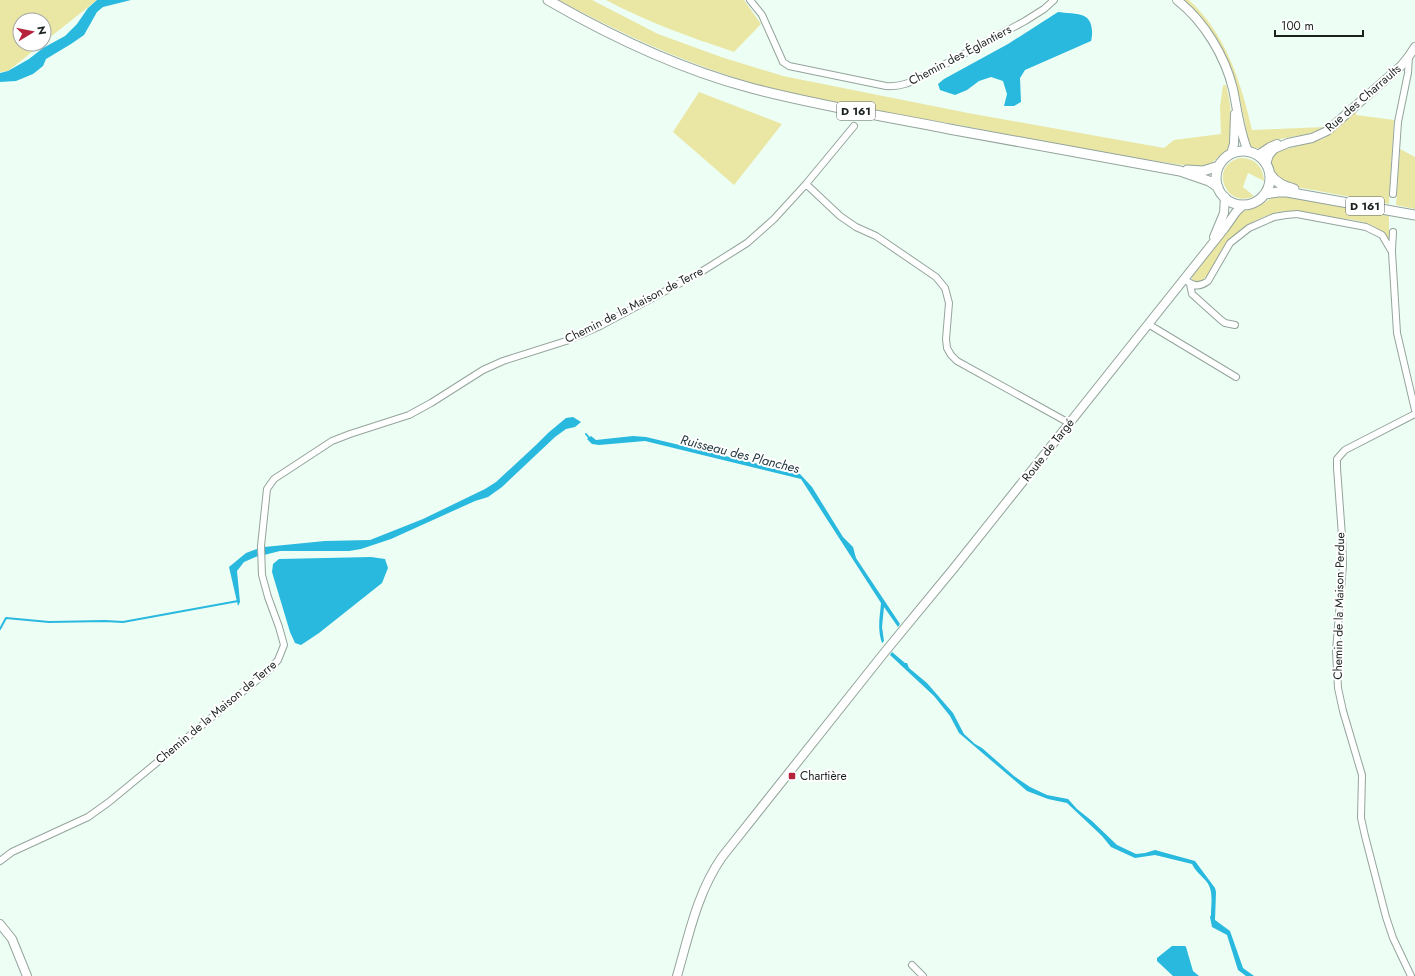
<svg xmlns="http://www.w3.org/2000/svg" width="1415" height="976" font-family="Jost,sans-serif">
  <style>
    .green { fill: #eae6a3 }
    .water { fill: #29b8de }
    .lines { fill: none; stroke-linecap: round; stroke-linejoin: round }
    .stream { stroke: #29b8de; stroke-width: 2 }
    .street-casing { stroke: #94a49c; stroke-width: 8 }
    .secondary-casing { stroke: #94a49c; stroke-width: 10 }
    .primary-casing { stroke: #94a49c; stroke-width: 11 }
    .street { stroke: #fff; stroke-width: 6 }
    .secondary { stroke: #fff; stroke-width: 8 }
    .primary { stroke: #fff; stroke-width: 9 }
    .poi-dot { fill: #b4223c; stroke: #fff; stroke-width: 1.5 }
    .labels { text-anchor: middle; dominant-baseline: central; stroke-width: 4; stroke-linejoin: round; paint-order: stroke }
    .shield { fill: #fff; stroke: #5f6462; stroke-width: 1 }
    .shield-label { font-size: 11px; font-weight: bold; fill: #1a211e }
    .street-label { font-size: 12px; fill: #1a211e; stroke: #fff }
    .poi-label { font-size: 12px; fill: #1a211e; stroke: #fff; text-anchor: start }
    .water-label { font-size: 13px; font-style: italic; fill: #223840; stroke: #fff }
  </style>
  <rect width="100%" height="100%" fill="#edfef5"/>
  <path class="green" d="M0,0H97L44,42V20H20V44H42L8,71L0,72Z
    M559,0H592L658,34L721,57L783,76L968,113L1164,148L1174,140L1221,134L1220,107L1223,85H1226C1230,99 1235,133 1229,146C1227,151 1222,154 1218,157C1214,161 1211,165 1206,166C1196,168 1184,165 1175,164C1102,153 1031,139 959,125C884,112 808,101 736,78C674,58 616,31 559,0Z
    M606,0H744L761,24L734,52C690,37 647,22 606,0Z
    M1182,0H1189C1226,34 1241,82 1252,130L1325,127C1309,137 1291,135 1274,141C1267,143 1262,150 1254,148L1251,146L1248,139L1241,104L1235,81Z
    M699,92L782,124L734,185L673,132Z
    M1357,110L1356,115L1394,120L1389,204L1297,187C1285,182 1274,178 1272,164C1271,158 1272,156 1276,152L1323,139Z
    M1400,149L1415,157V209L1396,205Z
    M1240,158C1255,158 1263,166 1264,181L1248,173L1243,187L1254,196C1227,210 1207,166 1240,158Z
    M1283,196L1389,216V241C1378,222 1359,221 1339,218C1323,216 1306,211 1290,211C1267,211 1235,229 1223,248C1216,261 1212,276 1199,282L1193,281L1191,276L1241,212L1259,206L1273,197Z"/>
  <path class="water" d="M97,0H131L103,7L97,12L84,35L71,44L46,59L43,66L33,74L16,81L0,82V73L8,71L29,59L43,48L65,36L77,24L88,8Z
    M1058,12C1065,13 1078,13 1084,16C1093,20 1093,34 1091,41L1025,70L1020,78L1021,102L1014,106H1004L1007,94L1003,81L991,77L979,81L967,90L955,95L940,90L938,84L944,79L1008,44Z
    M573,417L581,422L575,427L566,429L555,437L502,487L488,497L475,501L391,539L361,549L349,551H280L264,555V547L325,541L370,540L423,519L485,489L496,482L536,445L548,433L566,418Z
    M591,436L596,440L633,436L646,437L800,474L812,487L843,537L853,547L856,558L900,624L898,627L884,607L882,627L884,641L882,643C877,629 880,616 881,603L801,479L645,441L599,445L592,444L587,439Z
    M257,549L258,556L244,562L237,571L240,602L238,606L229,567L246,553Z
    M371,557L385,559L388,568L382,583L319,633L301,645L295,643L290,632L272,572L273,564L279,559Z
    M892,652L905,663H907L909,668L927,683L953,713L964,734L975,744L982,748L1014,776L1030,787L1047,795L1068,799L1077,809L1092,821L1117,845L1136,854L1145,853L1155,850L1195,861L1215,888L1216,892L1215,920L1230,931L1243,968L1254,976H1246L1238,970L1227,935L1212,927L1210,917L1211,915C1211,904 1214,890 1206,881C1201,875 1196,872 1192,864L1155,855L1135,858L1111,847L1102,836L1067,803L1048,799L1027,791L959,733L950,716L934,696L890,655Z
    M1172,946H1185L1186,947L1193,971L1199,976H1173L1157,961V958Z"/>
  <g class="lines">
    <path class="stream" d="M586,434L590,439
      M0,629L6,618L49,622L105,621L123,622L238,601"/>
    <g class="street-casing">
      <path id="street" d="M750,0L762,15L783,62L789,66L886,86C900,87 910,83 923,76L1025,21L1044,9L1054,0
        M806,184L840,216L856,227L876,236L936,277L945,288L949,303L946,339L947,348L951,355L957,361L1069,423
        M1393,194L1398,122L1408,73L1409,56
        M1392,250L1393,232
        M1184,278C1191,286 1199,288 1208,281L1230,243L1249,228L1274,217L1286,215L1297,214L1366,227L1382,235L1392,252L1397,333L1415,410
        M1190,284L1192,294L1221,320L1225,323L1235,325
        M1148,324L1236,377
        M0,861L12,852L88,817L109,802L268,671L278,660L284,645L279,627L268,597L262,575L261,546L267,489L274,479L332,441L350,434L409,415L431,403L483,370L503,361L566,341L600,326L701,272L747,243L774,219L806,184L854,126
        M912,965L923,976
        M1411,976L1393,938L1386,917L1365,836L1361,818L1362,775L1343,711L1338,688L1336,651L1343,565L1342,536L1337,468V459L1345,450L1415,414"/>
    </g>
    <g class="secondary-casing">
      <path id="secondary" d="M1177,0C1204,21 1225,56 1233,89C1237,108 1240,134 1248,151
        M1231,154L1234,144L1235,114
        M1258,155L1270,147L1277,144
        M1266,164L1269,155L1274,149L1288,143L1312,138L1327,131L1401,66L1409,56L1415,47
        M1214,237L1224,213L1225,197
        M0,924L12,939L27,976
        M677,976C689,935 697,893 722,857L884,653L954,568L1224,229L1236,212L1243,205"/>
    </g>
    <g class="primary-casing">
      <path id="primary" d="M548,0C612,37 680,69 751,88C816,105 883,116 949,129C1026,143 1103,157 1180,171L1209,181L1218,187
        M1216 178a27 27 0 1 1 54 0a27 27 0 1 1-54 0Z
        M1187,170L1203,171L1219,166
        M1270,174C1276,183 1284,186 1294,189
        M1265,194L1278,192H1287L1415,215"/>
    </g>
    <use href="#street" class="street"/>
    <use href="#secondary" class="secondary"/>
    <use href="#primary" class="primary"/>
  </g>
  <rect class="poi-dot" x="788" y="772" width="8" height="8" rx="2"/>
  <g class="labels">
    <g class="shield">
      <rect x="837" y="102" width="38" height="18" rx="3"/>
      <rect x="1346" y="197" width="38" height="18" rx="3"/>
    </g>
    <g class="shield-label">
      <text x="856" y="111">D 161</text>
      <text x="1365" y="206">D 161</text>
    </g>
    <g class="street-label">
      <text transform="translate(960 55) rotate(-28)">Chemin des Églantiers</text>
      <text transform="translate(1363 98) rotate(-41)">Rue des Charraults</text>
      <text transform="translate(634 305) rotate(-27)">Chemin de la Maison de Terre</text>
      <text transform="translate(1048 450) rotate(-52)">Route de Targé</text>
      <text transform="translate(1339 606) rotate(-89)">Chemin de la Maison Perdue</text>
      <text transform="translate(216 712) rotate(-40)">Chemin de la Maison de Terre</text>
    </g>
    <g class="poi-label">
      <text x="800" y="776">Chartière</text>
    </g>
    <g class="water-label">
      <text transform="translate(740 454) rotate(14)">Ruisseau des Planches</text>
    </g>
  </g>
  <g transform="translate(32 32) rotate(80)"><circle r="19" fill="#ffffff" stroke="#a3a6a5"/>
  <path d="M0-3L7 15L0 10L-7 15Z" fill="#b4223c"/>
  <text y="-6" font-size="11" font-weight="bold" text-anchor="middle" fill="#1a211e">N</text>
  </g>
  <path d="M1275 30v6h88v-6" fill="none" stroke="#1a211e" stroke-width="2"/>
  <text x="1281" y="30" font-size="12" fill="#1a211e" stroke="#ffffff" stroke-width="3" paint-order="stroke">100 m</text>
</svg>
